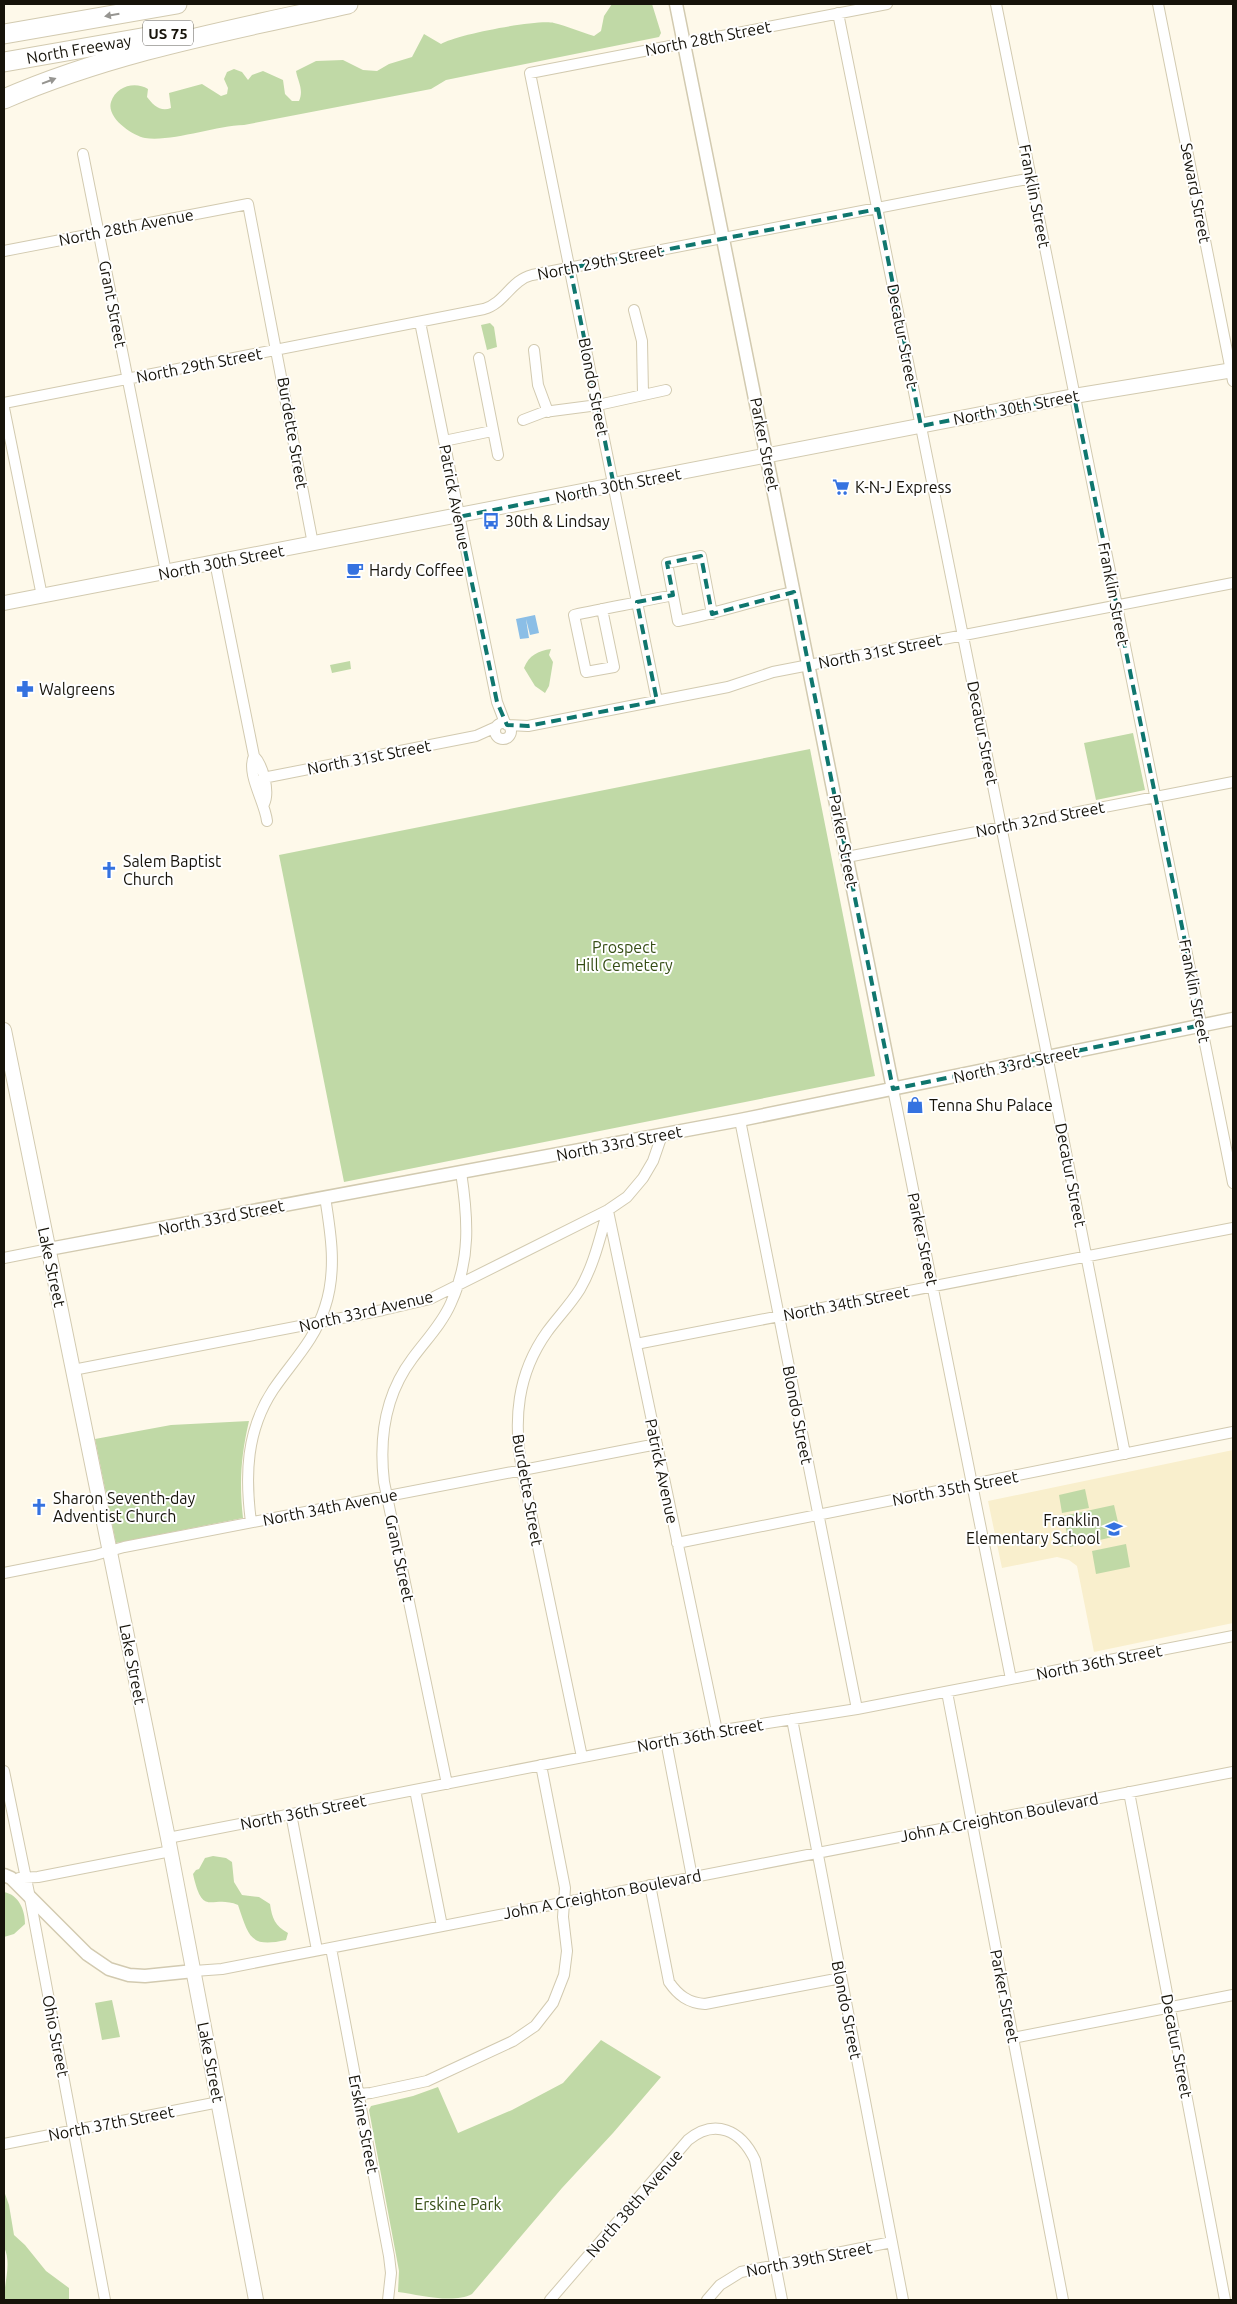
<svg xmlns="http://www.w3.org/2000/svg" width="1237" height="2304" font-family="Ubuntu,sans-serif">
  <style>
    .built { fill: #f9efcd }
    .green { fill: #c0d9a6 }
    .water { fill: #8bbee6 }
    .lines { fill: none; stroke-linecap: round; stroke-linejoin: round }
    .minor-casing { stroke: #d2cab0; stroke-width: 12 }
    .tertiary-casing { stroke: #d2cab0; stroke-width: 15 }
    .secondary-casing { stroke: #d2cab0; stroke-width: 16 }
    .motorway-casing { stroke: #d2cab0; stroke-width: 21 }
    .minor { stroke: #fff; stroke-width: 10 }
    .tertiary { stroke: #fff; stroke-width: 12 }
    .secondary { stroke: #fff; stroke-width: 14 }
    .motorway { stroke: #fff; stroke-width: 19 }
    .oneway { fill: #969591 }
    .marked { fill: none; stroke: #0f766e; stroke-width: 4; stroke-dasharray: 10 6; stroke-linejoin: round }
    .labels { text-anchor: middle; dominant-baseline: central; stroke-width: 4; stroke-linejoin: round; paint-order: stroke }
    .shield { fill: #fff; stroke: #5c5a54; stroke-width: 1 }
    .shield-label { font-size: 15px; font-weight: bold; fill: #16130a }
    .street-label { font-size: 16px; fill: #16130a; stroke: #fff }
    .poi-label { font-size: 16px; fill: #16130a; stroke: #fff; text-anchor: start }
    .park-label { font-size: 16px; fill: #364e15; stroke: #fff }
  </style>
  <rect width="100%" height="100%" fill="#fef9ea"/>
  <path class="built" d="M1233,1450V1623L1094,1652L1077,1566L1069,1560L1057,1557L1002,1568L988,1501Z"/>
  <path class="green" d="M612,4H652L661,33L659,37L446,80L431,89L244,125C214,126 172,142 145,138C133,136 106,118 111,102C116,86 135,81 148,89L147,97C153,105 160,112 171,108L169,93L202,84L221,96L227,94L228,88L224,79L227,72L234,69L242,72L248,80L252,75L263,71L283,80L285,94L292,101H299C304,90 298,82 296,71L316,61L343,60L363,70L377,71L389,64L412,57L424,34L441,44C455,35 537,19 554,23C567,26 581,32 594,36L601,31L604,16Z
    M490,323L494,327L497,347L487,350L481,325Z
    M551,649L549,655L553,662L549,686L545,693L535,686L524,668C529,655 538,651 551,649Z
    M350,661L351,669L332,673L330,665Z
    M1133,733L1145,790L1096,800L1084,743Z
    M810,749L875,1076L344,1182L279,855Z
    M249,1421C241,1456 239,1482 243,1518L116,1543L95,1439L171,1425Z
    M1085,1489L1089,1508L1062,1513L1059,1495Z
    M1114,1505L1121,1535L1070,1547L1063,1516Z
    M1126,1544L1130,1567L1096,1574L1092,1551Z
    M213,1856L226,1858L232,1862L234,1882L242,1895L259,1897L270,1904C272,1918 275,1926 288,1933L286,1940C250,1948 249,1937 238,1905C211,1894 203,1919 193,1874L196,1870L199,1869L205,1858Z
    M4,1892C19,1895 25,1910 25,1924L14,1934L4,1937Z
    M112,2000L120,2037L102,2040L95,2003Z
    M601,2040L661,2077L613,2133L562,2188L472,2294C453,2304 420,2295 398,2292L399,2271L369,2110L371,2106L413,2096L438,2087L458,2133L512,2110L563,2083Z
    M4,2191L9,2205L14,2235L25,2245L46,2271L69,2288V2300H4C4,2282 12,2264 4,2247Z"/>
  <path class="water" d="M535,615L539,633L530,635L526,619L529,638L520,639L516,619Z"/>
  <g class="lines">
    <g class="minor-casing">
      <path id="minor" d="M996,4L1233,1183
        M1158,4L1233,381
        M838,13L1045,1045L1125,1454
        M83,154L166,572
        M4,251L248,204L313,544
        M634,310L642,341L643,394
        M420,322L497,702L505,723
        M534,350L538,385L548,412
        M479,358L498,455
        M4,403L484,309C505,303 511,280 532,275L1032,178
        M4,408L42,596
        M523,420L544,412L598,405L666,390
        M444,441L492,431
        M215,562L254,756C246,774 265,802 267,821
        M673,595L667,563L701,556L712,614
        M602,609L614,667L586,672L574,615C607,608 640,602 673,595L678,621C718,613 755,600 794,592
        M657,701L530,73L887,4
        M495 731a8 8 0 1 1 16 0a8 8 0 1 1-16 0Z
        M507,725L528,726L728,687L773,672L1233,583
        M254,756C263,765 270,792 264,804
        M263,778L476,736L496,727
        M847,857L1233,782
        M893,1089L1011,1679
        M740,1120L857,1709
        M608,1211L717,1731
        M4,1258L49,1249
        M636,1344L1233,1228
        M73,1370L383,1310L430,1299L608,1210L627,1197L643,1178L653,1161L662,1135
        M251,1522C245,1476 246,1431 273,1390C292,1362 315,1340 325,1307C337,1271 331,1234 325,1197
        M677,1543L1233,1432
        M4,1573L95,1555L124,1547L657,1444
        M947,1692L1063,2300
        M792,1719L903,2300
        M666,1741L692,1877
        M582,1757L522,1470C513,1420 517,1374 547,1332C558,1317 570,1305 580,1289C594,1265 600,1237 608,1210
        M4,1771L30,1898L105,2300
        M447,1784L384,1482C379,1439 385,1395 412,1359C425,1341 442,1324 451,1303C471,1259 468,1218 461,1172
        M415,1790L442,1926
        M1129,1792L1225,2300
        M291,1814L317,1950
        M168,1838L717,1731L857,1709L1233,1636
        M19,1878L38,1877L171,1851
        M650,1885L669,1982C678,1995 688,2003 705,2004L841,1978
        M331,1948L389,2256L391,2273L388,2300
        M194,1971L222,1969L1233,1772
        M1013,2038L1233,1995
        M358,2094L371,2093L427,2081L513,2041L535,2026L553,2003L564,1975L567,1951L563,1917L565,1888L541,1765
        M4,2144L219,2102
        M550,2300L688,2140C715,2118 741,2130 755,2160L782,2300
        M707,2300L720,2285L741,2272L892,2242"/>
    </g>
    <g class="tertiary-casing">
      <path id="tertiary" d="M676,4L893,1089
        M49,1249L740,1120L1233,1019
        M4,1875L11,1878L87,1954L109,1969L129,1975L145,1976L194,1971"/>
    </g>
    <g class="secondary-casing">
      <path id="secondary" d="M4,603L1074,396L1233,370
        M4,1030L168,1838L256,2300"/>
    </g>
    <g class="motorway-casing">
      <g id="motorway">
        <path d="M4,34L177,4"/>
        <path id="s1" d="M4,62L170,33"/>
        <path d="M4,99C114,51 232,30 348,4"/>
      </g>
    </g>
    <use href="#minor" class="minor"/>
    <use href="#tertiary" class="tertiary"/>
    <use href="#secondary" class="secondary"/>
    <use href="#motorway" class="motorway"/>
  </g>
  <defs><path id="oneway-solid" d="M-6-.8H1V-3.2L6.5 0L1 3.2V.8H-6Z" transform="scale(1.25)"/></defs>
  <g class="oneway">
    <use href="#oneway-solid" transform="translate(112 15) rotate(170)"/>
    <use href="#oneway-solid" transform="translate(49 81) rotate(-21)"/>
  </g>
  <path class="marked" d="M878,209L921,426L1074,396L1202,1025L893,1089L794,592L712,614L701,556L667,563L673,595L637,602L657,701L528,726L507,725L497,702L458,517L614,486L570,268Z"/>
  <defs>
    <g id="supermarket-bare" transform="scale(1.35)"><path d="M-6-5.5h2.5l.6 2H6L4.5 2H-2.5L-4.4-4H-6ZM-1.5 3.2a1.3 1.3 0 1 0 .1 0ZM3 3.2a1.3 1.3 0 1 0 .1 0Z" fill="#3572e0" stroke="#fff" stroke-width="2.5" paint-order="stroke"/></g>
    <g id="bus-bare" transform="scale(1.35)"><path d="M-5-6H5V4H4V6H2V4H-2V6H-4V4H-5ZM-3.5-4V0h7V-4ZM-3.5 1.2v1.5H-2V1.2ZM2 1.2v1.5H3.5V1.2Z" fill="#3572e0" stroke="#fff" stroke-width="2.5" paint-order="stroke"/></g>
    <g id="cafe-bare" transform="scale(1.35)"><path d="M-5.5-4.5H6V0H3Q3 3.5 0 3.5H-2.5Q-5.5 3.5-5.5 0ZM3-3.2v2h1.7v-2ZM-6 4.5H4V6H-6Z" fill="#3572e0" stroke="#fff" stroke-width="2.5" paint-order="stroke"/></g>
    <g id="pharmacy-bare" transform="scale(1.35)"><path d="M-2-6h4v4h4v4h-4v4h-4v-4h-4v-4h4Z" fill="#3572e0" stroke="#fff" stroke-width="2.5" paint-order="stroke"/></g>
    <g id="church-bare" transform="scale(1.35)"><path d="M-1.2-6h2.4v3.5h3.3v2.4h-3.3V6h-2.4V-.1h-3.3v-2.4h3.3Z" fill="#3572e0" stroke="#fff" stroke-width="2.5" paint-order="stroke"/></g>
    <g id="shop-bare" transform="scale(1.35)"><path d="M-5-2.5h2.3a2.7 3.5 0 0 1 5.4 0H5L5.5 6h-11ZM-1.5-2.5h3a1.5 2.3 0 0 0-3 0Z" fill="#3572e0" stroke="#fff" stroke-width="2.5" paint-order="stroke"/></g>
    <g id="school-bare" transform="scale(1.35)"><path d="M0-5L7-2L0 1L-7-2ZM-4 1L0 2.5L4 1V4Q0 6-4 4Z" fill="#3572e0" stroke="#fff" stroke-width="2.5" paint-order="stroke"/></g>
  </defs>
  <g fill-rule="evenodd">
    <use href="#supermarket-bare" x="841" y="487"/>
    <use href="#bus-bare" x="491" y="521"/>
    <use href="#cafe-bare" x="355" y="570"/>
    <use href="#pharmacy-bare" x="25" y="689"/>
    <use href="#church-bare" x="109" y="870"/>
    <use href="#shop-bare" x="915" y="1105"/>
    <use href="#church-bare" x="39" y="1507"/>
    <use href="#school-bare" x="1114" y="1529"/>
  </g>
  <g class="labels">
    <rect class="shield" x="143" y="20.5" width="50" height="25" rx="4"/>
    <g class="shield-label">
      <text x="168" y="33">US 75</text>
    </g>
    <g class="street-label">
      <text transform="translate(708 38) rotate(-11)">North 28th Street</text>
      <text stroke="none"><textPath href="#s1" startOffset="76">North Freeway</textPath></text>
      <text transform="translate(1196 193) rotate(79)">Seward Street</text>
      <text transform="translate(1035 196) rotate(79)">Franklin Street</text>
      <text transform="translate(126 227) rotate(-11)">North 28th Avenue</text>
      <text transform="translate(600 262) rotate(-11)">North 29th Street</text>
      <text transform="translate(113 304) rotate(79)">Grant Street</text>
      <text transform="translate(903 336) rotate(79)">Decatur Street</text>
      <text transform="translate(199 365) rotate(-11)">North 29th Street</text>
      <text transform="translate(594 387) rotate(79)">Blondo Street</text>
      <text transform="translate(1016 407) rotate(-11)">North 30th Street</text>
      <text transform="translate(293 433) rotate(80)">Burdette Street</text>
      <text transform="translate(765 444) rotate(79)">Parker Street</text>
      <text transform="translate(618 485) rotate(-11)">North 30th Street</text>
      <text transform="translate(455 497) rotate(79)">Patrick Avenue</text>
      <text transform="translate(221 562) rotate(-11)">North 30th Street</text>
      <text transform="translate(1114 594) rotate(79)">Franklin Street</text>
      <text transform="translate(880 651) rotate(-11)">North 31st Street</text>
      <text transform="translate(983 733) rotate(79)">Decatur Street</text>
      <text transform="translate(369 757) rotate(-11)">North 31st Street</text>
      <text transform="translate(1040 819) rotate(-11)">North 32nd Street</text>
      <text transform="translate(844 841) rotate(79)">Parker Street</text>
      <text transform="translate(1195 991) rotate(79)">Franklin Street</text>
      <text transform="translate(1016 1064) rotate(-12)">North 33rd Street</text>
      <text transform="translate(619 1143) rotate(-11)">North 33rd Street</text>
      <text transform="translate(1071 1175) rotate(79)">Decatur Street</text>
      <text transform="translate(221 1217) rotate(-11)">North 33rd Street</text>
      <text transform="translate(923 1239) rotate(78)">Parker Street</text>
      <text transform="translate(52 1267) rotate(78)">Lake Street</text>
      <text transform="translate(846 1303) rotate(-11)">North 34th Street</text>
      <text transform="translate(366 1311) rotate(-13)">North 33rd Avenue</text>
      <text transform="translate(798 1415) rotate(79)">Blondo Street</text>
      <text transform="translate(662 1471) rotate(78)">Patrick Avenue</text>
      <text transform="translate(955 1488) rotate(-11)">North 35th Street</text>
      <text transform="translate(528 1490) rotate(80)">Burdette Street</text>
      <text transform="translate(330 1507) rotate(-11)">North 34th Avenue</text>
      <text transform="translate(400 1558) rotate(78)">Grant Street</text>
      <text transform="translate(1099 1662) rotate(-11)">North 36th Street</text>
      <text transform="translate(133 1664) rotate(79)">Lake Street</text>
      <text transform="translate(700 1735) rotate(-10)">North 36th Street</text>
      <text transform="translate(303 1812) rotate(-11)">North 36th Street</text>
      <text transform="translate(999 1817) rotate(-11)">John A Creighton Boulevard</text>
      <text transform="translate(602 1894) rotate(-11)">John A Creighton Boulevard</text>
      <text transform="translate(1005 1996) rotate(79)">Parker Street</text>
      <text transform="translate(847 2010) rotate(79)">Blondo Street</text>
      <text transform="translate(56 2036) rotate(79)">Ohio Street</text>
      <text transform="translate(1177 2046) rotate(79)">Decatur Street</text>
      <text transform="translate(211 2062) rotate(79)">Lake Street</text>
      <text transform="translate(111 2123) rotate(-11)">North 37th Street</text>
      <text transform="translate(364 2124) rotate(79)">Erskine Street</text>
      <text transform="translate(634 2203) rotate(-49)">North 38th Avenue</text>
      <text transform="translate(809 2259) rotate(-11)">North 39th Street</text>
    </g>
    <g class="poi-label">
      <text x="855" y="487">K-N-J Express</text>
      <text x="505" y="521">30th &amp; Lindsay</text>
      <text x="369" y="570">Hardy Coffee</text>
      <text x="39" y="689">Walgreens</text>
      <text x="123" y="861">Salem Baptist<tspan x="123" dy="18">Church</tspan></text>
      <text x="929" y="1105">Tenna Shu Palace</text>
      <text x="53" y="1498">Sharon Seventh-day<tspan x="53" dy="18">Adventist Church</tspan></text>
      <text x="1100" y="1520" text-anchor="end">Franklin<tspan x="1100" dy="18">Elementary School</tspan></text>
    </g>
    <g class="park-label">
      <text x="624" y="947">Prospect<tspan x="624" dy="18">Hill Cemetery</tspan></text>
      <text x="458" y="2204">Erskine Park</text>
    </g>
  </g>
  <rect width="1237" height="2304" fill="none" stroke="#16130a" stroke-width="10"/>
</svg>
